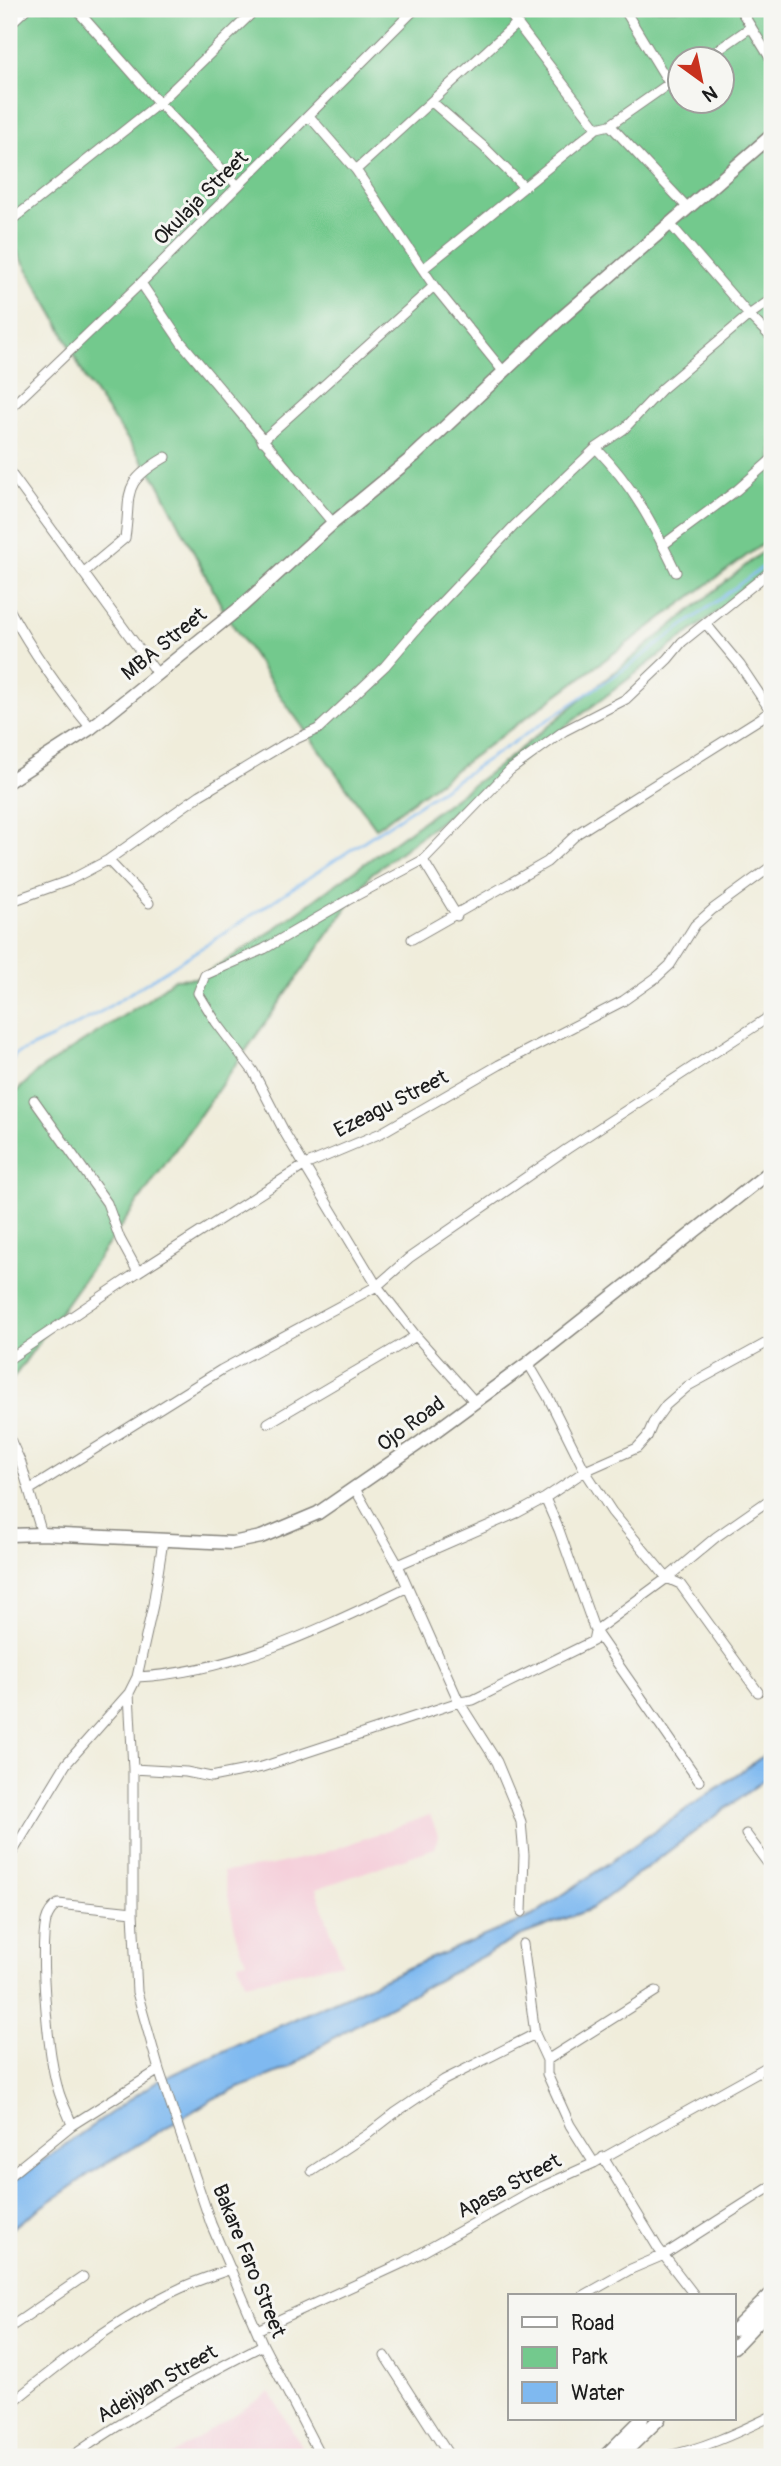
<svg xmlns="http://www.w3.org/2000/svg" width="781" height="2466" font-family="Pangolin,sans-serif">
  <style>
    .built { fill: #f5cfda }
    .green { fill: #73c98d; stroke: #487254; stroke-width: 2; fill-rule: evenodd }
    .water { fill: #7fb9f0; stroke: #4e6a86; stroke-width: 2 }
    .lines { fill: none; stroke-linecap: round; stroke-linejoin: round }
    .stream { stroke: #7fb9f0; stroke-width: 2.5 }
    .minor-casing { stroke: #86847c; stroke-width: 11 }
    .tertiary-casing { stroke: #86847c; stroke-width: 15 }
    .secondary-casing { stroke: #86847c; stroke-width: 15 }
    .minor { stroke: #fff; stroke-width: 9 }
    .tertiary { stroke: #fff; stroke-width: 12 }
    .secondary { stroke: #fff; stroke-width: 12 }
    .labels { text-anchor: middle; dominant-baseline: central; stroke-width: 6; stroke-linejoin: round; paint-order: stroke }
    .street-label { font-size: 21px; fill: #1c1c1c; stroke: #f6f6f2 }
  </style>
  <rect width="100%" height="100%" fill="#f6f6f2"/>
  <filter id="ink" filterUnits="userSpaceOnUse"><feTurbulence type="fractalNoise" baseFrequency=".0143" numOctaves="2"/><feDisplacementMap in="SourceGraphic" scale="14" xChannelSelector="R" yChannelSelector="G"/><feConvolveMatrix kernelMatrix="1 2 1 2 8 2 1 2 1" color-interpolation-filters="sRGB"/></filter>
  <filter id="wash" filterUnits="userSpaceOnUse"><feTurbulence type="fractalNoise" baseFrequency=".00686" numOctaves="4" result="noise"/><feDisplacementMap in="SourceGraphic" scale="28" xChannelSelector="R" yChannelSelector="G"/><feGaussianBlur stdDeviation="1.57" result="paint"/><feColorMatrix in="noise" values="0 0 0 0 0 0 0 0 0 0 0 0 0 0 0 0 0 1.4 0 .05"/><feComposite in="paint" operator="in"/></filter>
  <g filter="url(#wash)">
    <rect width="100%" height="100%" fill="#f0eddb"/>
    <path class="built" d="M430,1815L438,1835L435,1848L316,1889L342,1963L245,1983L238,1963L246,1961L237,1938L223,1872L273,1865L321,1854Z
      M270,2392L307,2457H169Z"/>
    <path class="green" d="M9,9H772V537L376,828L286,704L226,615L157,481L87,382L58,322L9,237ZM680,60H722V102H680Z
      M772,544V570L371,874L9,1384V1099L38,1071L146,1001L174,979L199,978L259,940L504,762Z"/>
    <path class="water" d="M772,1750V1774L591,1909L522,1935L380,2011L335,2037L288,2068L215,2098L89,2174L9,2230V2184L155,2082L412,1966L532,1916Z"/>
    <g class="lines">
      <path class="stream" d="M9,1064L16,1054L52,1038L102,1011L214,940L632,664L772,560"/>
    </g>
  </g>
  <g filter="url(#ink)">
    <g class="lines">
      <g class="minor-casing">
        <path id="minor" d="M76,9L159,103L237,185
          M506,9L597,128
          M624,9L669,83
          M740,9L772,61
          M9,25L26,9
          M704,60L751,27
          M432,102L484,147L523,186
          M309,116L356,170L434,286L503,371
          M610,125L687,207
          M356,170L517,23
          M9,222L159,103L256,9
          M670,224L749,315L772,338
          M423,269L597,128L610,125L680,76
          M141,283L181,342L333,523
          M9,409L141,283L415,9
          M262,441L434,286
          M596,448C634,487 653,524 676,572
          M9,471L158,675
          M663,545L737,490L772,459
          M83,573L125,538C132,492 119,484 166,457
          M9,609C32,651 60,691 91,728
          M706,624L740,665L772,713
          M108,860L149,903
          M423,860L457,916
          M9,902L68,881L108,860L200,795L285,744L318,729L385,666L421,624L514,526L596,448L624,429L662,389L749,315L772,299
          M412,939L547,862L578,833L761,718L772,709
          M34,1100L107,1203L120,1239L138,1272
          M9,1359L138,1272L305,1165L381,1133L499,1065L623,1001L657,977L670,965L695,925L713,909L772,866
          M528,1363L548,1397L585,1471L612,1512L667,1578L680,1584L758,1692
          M475,1402L416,1336L377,1286L286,1135L253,1071L216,1022L198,993L205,975L264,949L348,900L423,860L510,770L564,731L626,699L668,659L682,642L772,570
          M268,1423L416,1336
          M9,1437L21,1463L42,1534
          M354,1487L398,1565L459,1702L497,1762L514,1803L521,1822L524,1855L522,1912
          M29,1490L221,1370L377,1286L409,1258L567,1149L772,1015
          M545,1498L559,1530L595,1631L699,1781
          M163,1541L153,1605L137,1677L129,1693L133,1769V1912L137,1992L159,2070L211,2224L263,2345L321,2457
          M398,1565L517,1513L545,1498L585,1471L637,1448L647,1437L653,1423L666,1405L688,1386L772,1340
          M137,1677C234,1672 320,1629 406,1588
          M133,1769L186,1772L211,1777L262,1767L459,1702L473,1700L593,1641L595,1631L667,1578L716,1537L772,1498
          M746,1834L772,1869
          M9,1858L66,1764L129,1693
          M523,1944L535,2034L547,2060V2074L570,2125L594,2163
          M547,2060L656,1991
          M72,2125C68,2113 61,2101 58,2089C48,2056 39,1955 46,1921C48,1913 52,1908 58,1904L133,1912
          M603,2157L658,2248L695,2296
          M312,2171L368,2134L395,2113L444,2080L535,2034
          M9,2176L72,2125L159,2070
          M583,2296L631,2269L664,2255L772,2186
          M9,2328L83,2277
          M257,2330L405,2262L528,2193L594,2163L772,2064
          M385,2356L450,2457
          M9,2405C62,2362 118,2317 181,2288C197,2280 215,2275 231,2269
          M71,2457C132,2414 197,2379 263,2345
          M662,2457C700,2450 737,2433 772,2416"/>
      </g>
      <g class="tertiary-casing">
        <path id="tertiary" d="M9,781L91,728L242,606L333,523L414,456L559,320L772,135
          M9,1535L42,1534L232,1543L261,1537L318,1513L418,1444L528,1363L772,1170"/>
      </g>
      <g class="secondary-casing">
        <path id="secondary" d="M734,2330L772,2293
          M734,2347L772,2307
          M604,2457L642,2419
          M620,2457L659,2419"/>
      </g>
      <use href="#minor" class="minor"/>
      <use href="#tertiary" class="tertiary"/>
      <use href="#secondary" class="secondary"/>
    </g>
  </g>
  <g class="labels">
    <g class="street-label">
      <text transform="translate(201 198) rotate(-45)">Okulaja Street</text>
      <text transform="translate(164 644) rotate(-39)">MBA Street</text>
      <text transform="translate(391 1104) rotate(-27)">Ezeagu Street</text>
      <text transform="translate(411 1424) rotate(-36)">Ojo Road</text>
      <text transform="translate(509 2186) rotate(-28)">Apasa Street</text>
      <text transform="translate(249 2261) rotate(68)">Bakare Faro Street</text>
      <text transform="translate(157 2384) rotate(-30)">Adejiyan Street</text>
    </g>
  </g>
  <rect width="781" height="2466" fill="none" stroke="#f6f6f2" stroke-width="35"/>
  <rect x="508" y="2294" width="228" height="126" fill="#f6f6f2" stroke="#9f9f9c" stroke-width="2"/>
  <rect x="522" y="2317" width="35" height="10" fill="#ffffff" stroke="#9f9f9c" stroke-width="2"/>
  <text x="571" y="2330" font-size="21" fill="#1c1c1c">Road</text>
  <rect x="522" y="2347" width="35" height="21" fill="#73c98d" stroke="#9f9f9c" stroke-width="2"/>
  <text x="571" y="2364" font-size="21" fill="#1c1c1c">Park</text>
  <rect x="522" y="2382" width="35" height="21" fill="#7fb9f0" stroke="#9f9f9c" stroke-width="2"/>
  <text x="571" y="2400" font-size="21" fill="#1c1c1c">Water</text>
  <g transform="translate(701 80) rotate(147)"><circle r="33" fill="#f6f6f2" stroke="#9f9f9c" stroke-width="2"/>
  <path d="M0-5L12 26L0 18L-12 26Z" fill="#c8321e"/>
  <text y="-10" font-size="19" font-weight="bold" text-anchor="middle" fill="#1c1c1c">N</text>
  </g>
</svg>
